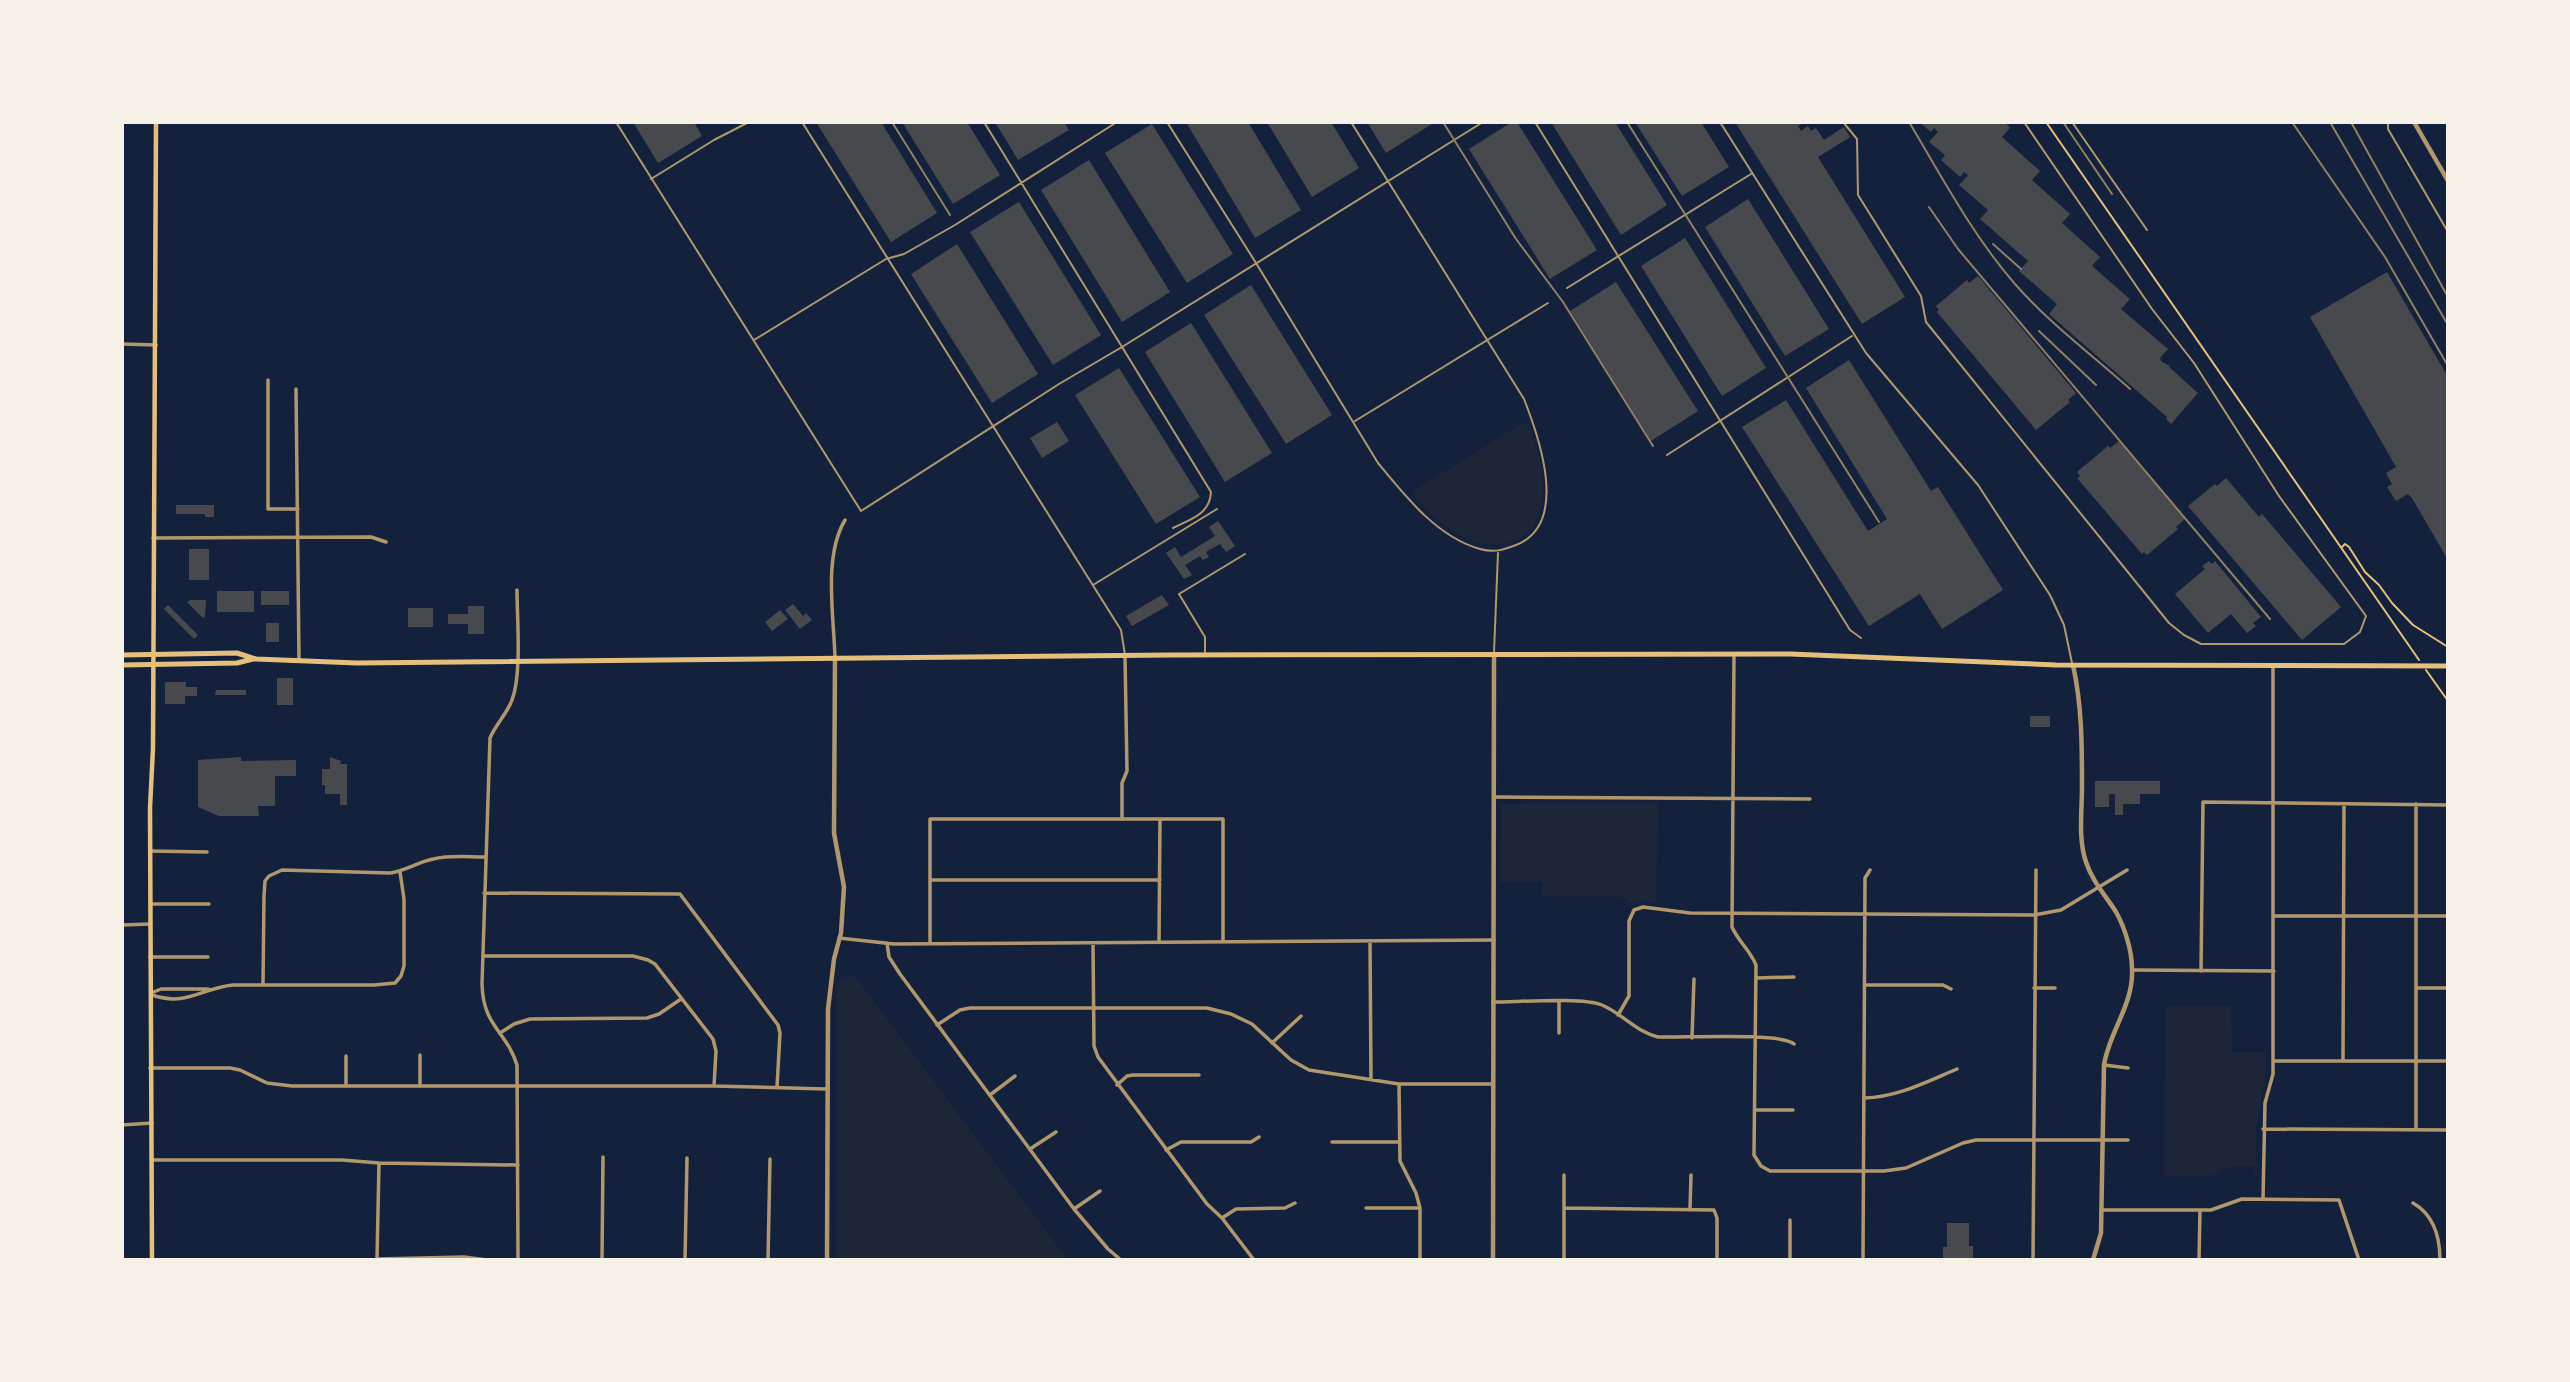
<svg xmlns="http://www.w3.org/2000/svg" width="2570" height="1382" font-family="'DejaVu Sans',sans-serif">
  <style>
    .green { fill: #1d2539 }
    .building { fill: #48494c }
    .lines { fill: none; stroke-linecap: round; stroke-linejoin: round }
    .path { stroke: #e5c07b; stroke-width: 2 }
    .service { stroke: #b1986c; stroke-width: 2 }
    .minor { stroke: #b1986c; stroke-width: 3.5 }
    .tertiary { stroke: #b1986c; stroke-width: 4.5 }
    .secondary { stroke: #e5c07b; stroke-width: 4.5 }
    .primary { stroke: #e5c07b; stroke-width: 5 }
    .rail { stroke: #918062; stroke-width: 2 }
  </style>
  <rect width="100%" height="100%" fill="#14213d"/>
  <path class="green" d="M1524,422L1528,424C1535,442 1542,461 1543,481C1547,540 1504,560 1456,533C1440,524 1427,511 1415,498L1414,491Z
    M1658,803L1656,902L1640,900L1631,903L1622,897L1542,896V882H1500L1501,804Z
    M854,975L1067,1259H836V982Z
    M2165,1006H2231L2232,1052H2265L2266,1045V1075L2256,1129V1180L2254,1166H2233L2208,1177L2164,1176Z"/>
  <path class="building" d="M633,122H694L702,136L658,163Z
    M816,122H881L937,213L891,242Z
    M902,122H967L1000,175L953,204Z
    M995,122H1064L1069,130L1018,160Z
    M1186,122H1248L1301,210L1255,238Z
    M1267,122H1331L1359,168L1312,197Z
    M1367,122H1435L1386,153Z
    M1512,122H1517L1597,250L1550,279L1469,149Z
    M1551,122H1615L1667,205L1621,235Z
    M1635,122H1701L1729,167L1682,196Z
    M1735,122H1804L1798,126L1801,131L1808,126L1811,131L1816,128L1824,140L1844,127L1850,137L1818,157L1905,297L1862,324Z
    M1919,122H2005L2010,128L2002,137L2040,171L2032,180L2070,214L2062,223L2100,257L2092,266L2130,299L2121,309L2168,349L2160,358L2162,362L2170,366L2169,367L2198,393L2171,424L2166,419L2167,417L2049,314L2057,304L2019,271L2028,261L1980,219L1988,210L1959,185L1968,175L1964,172L1960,177L1941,160L1945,155L1929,142L1938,132L1934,128L1931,132Z
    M1152,124L1233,254L1187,283L1105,153Z
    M1089,160L1170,292L1122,322L1041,190Z
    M1748,199L1829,329L1785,356L1705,227Z
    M1019,202L1101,335L1053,365L970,232Z
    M1685,238L1766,368L1722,396L1641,266Z
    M957,244L1038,374L992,403L911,274Z
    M2387,272L2448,377V560L2412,498L2408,494L2396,501L2387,487L2392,484L2386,473L2396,467L2310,317Z
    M1978,276L2076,393L2068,400L2070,402L2036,430L1937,312L1939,310L1936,306L1967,280L1969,283Z
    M1616,282L1698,411L1651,441L1570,311Z
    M1251,285L1332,415L1286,444L1204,315Z
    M1191,323L1272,453L1225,482L1145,352Z
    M1849,360L1931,491L1938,487L2003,590L1942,629L1920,594L1869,626L1742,427L1786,400L1868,531L1887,519L1806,388Z
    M1119,368L1200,497L1156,524L1075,395Z
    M1057,422L1069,441L1042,458L1030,438Z
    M2119,441L2185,519L2176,527L2178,529L2147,555L2144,552L2142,554L2077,478L2080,476L2077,472L2108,446L2110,448Z
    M2226,478L2259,517L2262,514L2341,607L2302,640L2188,506L2215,484L2217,486Z
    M176,505H214V517H205V514H176Z
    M1218,521L1235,546L1226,552L1220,544L1206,552L1209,557L1203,560L1200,556L1185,565L1192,575L1184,579L1166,553L1175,547L1181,557L1215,536L1209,527Z
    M189,549H209V580H189Z
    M2209,561L2212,564L2215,561L2261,617L2253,623L2256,626L2247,633L2231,614L2208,633L2175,594L2205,569L2202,566Z
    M217,591H254V612H217Z
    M261,591H289V605H261Z
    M1162,595L1169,605L1132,626L1126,616Z
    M190,600H206L205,616L203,618L187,602Z
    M793,604L803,616L806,613L812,620L800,629L785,610Z
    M168,605L198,635L194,639L164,609Z
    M468,606H484V634H468V624H448V614H468Z
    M408,608H433V627H408Z
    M780,610L788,619L772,631L765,622Z
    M266,623H279V642H266Z
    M277,678H293V705H277Z
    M165,682H186V687H197V696H185V704H165Z
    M216,690H246V695H215Z
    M2030,716H2050V727H2030Z
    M241,757V761L296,760V776H275V806H258L259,816H219L198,807V760Z
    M330,757L341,761L340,764H347V805H340V794H325V785H322V769H330Z
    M2095,781H2160V794H2140V804H2123V815H2115V794H2109V807H2095Z
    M1947,1223H1969V1246H1973V1260H1943V1247H1947Z"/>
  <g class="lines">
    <path class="path" d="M2046,122L2419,660
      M2342,547L2345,544L2349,547L2365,572L2379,585L2392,603L2413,625L2448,647
      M2426,670L2448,701"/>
    <path class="service" d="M616,122L861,511L1059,384L1122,347L1483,122
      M802,122L1121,630L1125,655
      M984,122L1211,492C1210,514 1191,519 1173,528
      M1167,122L1256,263L1378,463C1405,496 1437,537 1480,549C1494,553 1503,550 1516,545C1570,524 1539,437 1524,399L1351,122
      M1535,122L1850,630L1861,638
      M1720,122L1866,353L1978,485L1995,511L2050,595L2064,625L2072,663
      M1843,122L1857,139L1858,195L1921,296L1926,322L2169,623L2184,635L2201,644H2344L2360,632L2366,616L2279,496L2194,363L2152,309L2024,122
      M2072,122L2147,230
      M2388,122V129L2448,232
      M651,179L714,140L749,122
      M1567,288L1751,174
      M754,340L886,259L904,254L955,225L1117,122
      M1355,421L1548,303
      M1667,455L1852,336
      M1093,585L1217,509
      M1205,652V637L1179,594L1245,554
      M1494,652L1498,553"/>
    <path class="minor" d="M122,344L156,345
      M268,380V509H298
      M296,389L299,659
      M153,538L371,537L386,542
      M517,590C517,619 522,674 512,700C507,714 496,724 490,738L482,984C483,1027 506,1030 517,1065L518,1260
      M1734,655L1732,927C1738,941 1750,950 1756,965L1754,1155L1761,1166L1770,1171H1884L1906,1168L1963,1143L1976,1140H2128
      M835,658C834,617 823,557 845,520
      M1494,797L1810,799
      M1122,819V783L1127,771L1125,656
      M150,851L207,852
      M932,880H1160
      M484,893L680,894L778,1025L780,1033L777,1087
      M150,904H209
      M2274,916H2448
      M122,925L150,924
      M839,938L894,944L1494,940
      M1370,941L1371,1079
      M1159,942L1160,819
      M887,943L889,957L900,974L1074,1209L1108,1249L1121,1260
      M930,943V819H1223V942
      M1093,943L1094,1046L1098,1057L1207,1204L1222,1218L1254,1260
      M483,956H633L648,960L655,964L713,1039L716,1051L714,1086
      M150,957H208
      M2133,970L2274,971
      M2201,971L2203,802L2448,805
      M1756,978L1794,977
      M263,984L264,896L265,881L269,876L282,870L390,873C405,871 418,862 433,859C450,855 467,857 485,857
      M1865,985H1943L1951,989
      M2034,988H2055
      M2416,988H2448
      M151,993L161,989H208
      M152,995C187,1007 201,988 233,985H374L395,983L401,976L404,966V899L400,872
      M1493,1002C1518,1002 1582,997 1602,1005C1623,1014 1636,1032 1658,1037C1682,1038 1781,1032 1794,1044
      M1559,1002V1033
      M1618,1015L1629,996V921L1634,910L1643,907L1690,913L2034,915L2061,910L2127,870
      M937,1025L960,1010L970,1008H1207L1231,1014L1252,1024L1291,1060L1309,1070L1399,1084H1493
      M500,1033L514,1024L530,1019L647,1018L659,1014L681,999
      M1692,1038L1694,979
      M1272,1043L1301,1016
      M2273,1061H2448
      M2343,1061L2344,804
      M2104,1065L2128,1068
      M150,1068H230L240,1070L267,1083L292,1086H714L826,1089
      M1399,1084L1400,1161L1416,1193L1420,1208V1260
      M420,1085V1055
      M1117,1085L1127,1076L1133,1075H1199
      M346,1086V1056
      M990,1095L1015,1076
      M1864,1098C1898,1097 1926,1082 1957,1069
      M1755,1110H1793
      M122,1125L152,1123
      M2263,1129L2448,1130
      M2416,1130V804
      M1332,1142H1400
      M1030,1149L1056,1132
      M1166,1150L1181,1142H1251L1259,1137
      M152,1160H342L379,1163L518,1165
      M379,1163L377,1259L464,1257L487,1260
      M1564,1175V1260
      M2263,1199L2265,1103L2273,1074V665
      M2413,1203C2434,1215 2440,1237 2440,1260
      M1366,1208H1420
      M1564,1208L1714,1210L1717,1218V1260
      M1074,1209L1100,1191
      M1690,1209L1691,1175
      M2102,1210H2211L2242,1199L2339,1200L2359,1260
      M1222,1218L1236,1209L1285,1208L1295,1203
      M602,1260L603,1157
      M685,1260L687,1158
      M768,1260L770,1159
      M1790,1260V1220
      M1863,1260L1865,878L1870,870
      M2033,1260L2036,870
      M2199,1260L2200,1210"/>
    <path class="tertiary" d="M2414,122L2448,181
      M2073,665C2082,706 2082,745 2082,787C2082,811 2078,839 2086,862C2092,881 2106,896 2116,912C2125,928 2132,951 2132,969C2134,1004 2109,1032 2104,1065L2101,1233L2093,1260
      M827,1260L828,1009L834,959L841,933L844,887L834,833L835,658
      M1493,1260L1494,654"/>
    <path class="secondary" d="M152,1260L150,808L153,748L156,122"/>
    <path class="primary" d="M122,655L237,653L256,659L357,663L1170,655L1790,654L2056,665L2448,666
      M122,665L237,663L253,659"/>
    <path class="rail" d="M892,122L950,215
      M1443,122L1516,239L1563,302L1653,446
      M1627,122L1879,522
      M1909,122C1942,177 1973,236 2015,284C2049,323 2092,355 2130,389
      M2063,122L2112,194
      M2292,122L2385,257L2448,366
      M2330,122L2448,325
      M2351,122L2448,297
      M1929,207L1958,249L2270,619
      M1993,244L2021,269
      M2039,331L2096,385"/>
  </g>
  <rect width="2570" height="1382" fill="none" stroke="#f6f1e7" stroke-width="248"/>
</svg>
